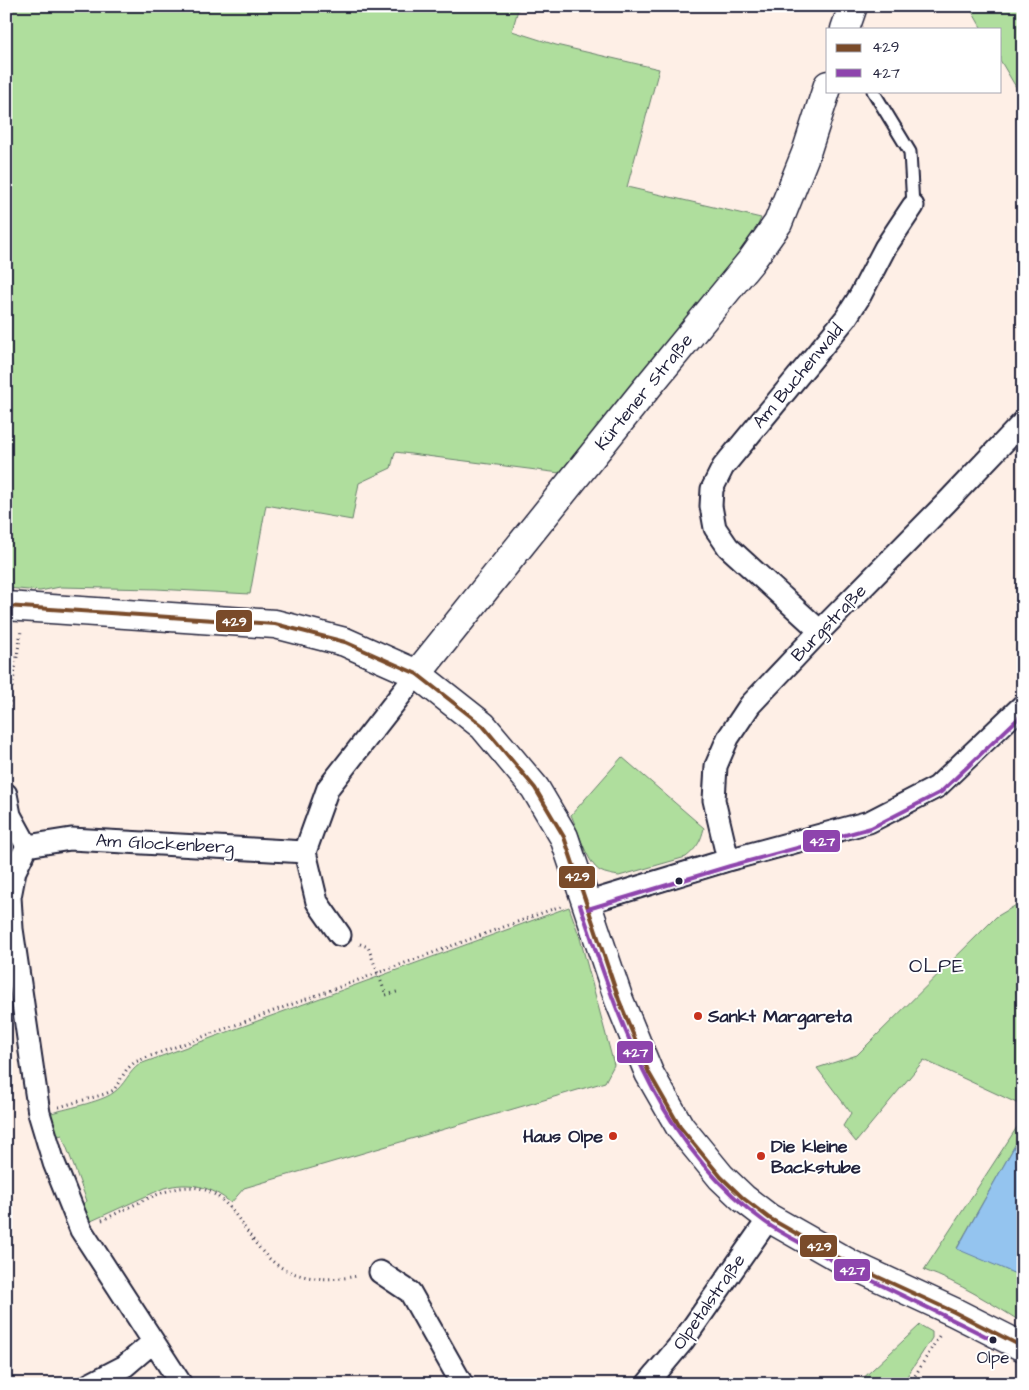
<svg xmlns="http://www.w3.org/2000/svg" width="1029" height="1390" font-family="'Architects Daughter',sans-serif">
  <style>
    .green { fill: #afde9d; stroke: #68806c }
    .water { fill: #94c4ef; stroke: #6683a7 }
    .lines { fill: none; stroke-linecap: round; stroke-linejoin: round }
    .service-casing { stroke: #22223b; stroke-width: 15 }
    .minor-casing { stroke: #22223b; stroke-width: 25 }
    .tertiary-casing { stroke: #22223b; stroke-width: 31 }
    .path { stroke: #22223b; stroke-width: 3; stroke-dasharray: 1 4; stroke-linecap: butt }
    .service { stroke: #fff; stroke-width: 11 }
    .minor { stroke: #fff; stroke-width: 21 }
    .tertiary { stroke: #fff; stroke-width: 28 }
    .bus-1-casing { stroke: #fff; stroke-width: 8 }
    .bus-2-casing { stroke: #fff; stroke-width: 8 }
    .bus-1 { stroke: #7a4b2a; stroke-width: 4 }
    .bus-2 { stroke: #8e44ad; stroke-width: 4 }
    .bus-dot { fill: #22223b; stroke: #fff; stroke-width: 2 }
    .poi-dot { fill: #c8321e; stroke: #fff; stroke-width: 2 }
    .labels { text-anchor: middle; dominant-baseline: central; stroke-width: 4; stroke-linejoin: round; paint-order: stroke }
    .bus-label { font-size: 17px; fill: #22223b; stroke: #fff }
    .street-label { font-size: 18px; fill: #22223b; stroke: #fff }
    .poi-label { font-size: 18px; font-weight: bold; fill: #22223b; stroke: #fff; text-anchor: start }
    .quarter-label { font-size: 20px; letter-spacing: 1px; fill: #22223b; stroke: #fff }
    .line-badge { stroke: #fff; stroke-width: 2 }
    .badge-label { font-size: 14px; text-anchor: middle; font-weight: bold; fill: #fff }
  </style>
  <rect width="100%" height="100%" fill="#feefe6"/>
  <filter id="ink" filterUnits="userSpaceOnUse"><feTurbulence type="fractalNoise" baseFrequency=".02" numOctaves="2"/><feDisplacementMap in="SourceGraphic" scale="10" xChannelSelector="R" yChannelSelector="G"/><feConvolveMatrix kernelMatrix="1 2 1 2 8 2 1 2 1" color-interpolation-filters="sRGB"/></filter>
  <g filter="url(#ink)">
    <path class="green" d="M6,6H519L512,31L556,45L659,69L627,187L761,218L747,249L560,473L395,452L391,468L359,483L352,520L266,505L250,594L156,589L60,587L40,591L6,588Z
      M969,6H1023V99L1000,60V29H982Z
      M622,757L704,828C701,841 697,848 686,857L619,876C613,875 606,874 600,871C587,863 578,830 571,815Z
      M1023,901V1106L924,1060L856,1142L843,1126L851,1113L817,1068L857,1055L996,917Z
      M569,907L580,938L614,1065L605,1082L244,1188L231,1203C211,1186 189,1181 164,1188L89,1222L81,1205L87,1201L62,1135L55,1137L48,1114C64,1109 101,1102 113,1093C125,1085 128,1072 140,1064Z
      M1023,1118V1131L957,1248L1023,1277V1323C991,1303 960,1283 924,1270Z
      M920,1325L932,1332V1338L902,1384H857Z"/>
    <path class="water" d="M1023,1131V1277L957,1249Z"/>
    <g class="lines">
      <g class="service-casing">
        <path id="service" d="M873,91L910,152L913,206"/>
      </g>
      <g class="minor-casing">
        <path id="minor" d="M820,631L728,547L715,528L711,506L712,489L723,467L846,318L860,296L885,248L913,206
          M6,794L10,815L27,846
          M305,852L317,902L340,935
          M728,860L714,800L716,766L728,738L750,705L820,631L946,503L1023,422
          M586,903L728,860L869,822L937,787L1023,705
          M380,1272L410,1292L462,1384
          M90,1384L125,1366L153,1342
          M181,1384L81,1230L54,1163L39,1113L12,929L10,897L15,871L27,846L71,839L305,852L328,788L417,674
          M647,1384L683,1341L769,1218"/>
      </g>
      <g class="tertiary-casing">
        <path id="tertiary" d="M845,29L853,6
          M6,606L275,624L345,642L417,674L483,726L535,788L564,837L619,1000L649,1073L680,1127L721,1177L743,1198L769,1218L850,1264L954,1312L1023,1347
          M417,674L641,395L751,261L778,223L806,153L828,85"/>
      </g>
      <path class="path" d="M6,727L21,631
        M360,944L368,947L386,995L400,991
        M59,1107L105,1094L114,1090L127,1069L135,1062L145,1058L561,906
        M102,1220C126,1210 155,1192 180,1188C230,1180 241,1235 271,1260C295,1281 329,1281 358,1276
        M910,1384L941,1333"/>
      <use href="#service" class="service"/>
      <use href="#minor" class="minor"/>
      <use href="#tertiary" class="tertiary"/>
      <g class="bus-1-casing">
        <path id="bus-1" d="M6,606L275,624L345,642L417,674L483,726L535,788L564,837L619,1000L649,1073L680,1127L721,1177L743,1198L769,1218L850,1264L954,1312L1023,1347"/>
      </g>
      <g class="bus-2-casing">
        <path id="bus-2" d="M580,905C621,1024 658,1145 765,1222C781,1234 800,1242 817,1252C875,1284 935,1310 993,1340
          M588,909L730,866L871,828L941,792L1023,714"/>
      </g>
      <use href="#bus-1" class="bus-1"/>
      <use href="#bus-2" class="bus-2"/>
    </g>
  </g>
  <g class="bus-dot">
    <circle cx="679" cy="881" r="4.5"/>
    <circle cx="993" cy="1340" r="4.5"/>
  </g>
  <g class="poi-dot">
    <circle cx="698" cy="1016" r="5"/>
    <circle cx="613" cy="1136" r="5"/>
    <circle cx="761" cy="1156" r="5"/>
  </g>
  <g class="labels">
    <g class="bus-label">
      <text x="993" y="1358">Olpe</text>
    </g>
    <g class="street-label">
      <text transform="translate(798 376) rotate(-50)">Am Buchenwald</text>
      <text transform="translate(644 392) rotate(-51)">Kürtener Straße</text>
      <text transform="translate(829 623) rotate(-46)">Burgstraße</text>
      <text transform="translate(165 844) rotate(3)">Am Glockenberg</text>
      <text transform="translate(709 1302) rotate(-55)">Olpetalstraße</text>
    </g>
    <g class="poi-label">
      <text x="708" y="1016">Sankt Margareta</text>
      <text x="603" y="1136" text-anchor="end">Haus Olpe</text>
      <text x="771" y="1146">Die kleine<tspan x="771" dy="21">Backstube</tspan></text>
    </g>
    <g class="quarter-label">
      <text x="937" y="966">OLPE</text>
    </g>
  </g>
  <g class="line-badge">
    <rect x="215" y="609" width="38" height="24" rx="5" fill="#7a4b2a"/>
    <rect x="802" y="829" width="39" height="24" rx="5" fill="#8e44ad"/>
    <rect x="558" y="865" width="38" height="24" rx="5" fill="#7a4b2a"/>
    <rect x="616" y="1040" width="38" height="24" rx="5" fill="#8e44ad"/>
    <rect x="799" y="1234" width="39" height="24" rx="5" fill="#7a4b2a"/>
    <rect x="833" y="1258" width="38" height="24" rx="5" fill="#8e44ad"/>
  </g>
  <g class="badge-label">
    <text x="234" y="626">429</text>
    <text x="822" y="846">427</text>
    <text x="577" y="881">429</text>
    <text x="635" y="1057">427</text>
    <text x="819" y="1251">429</text>
    <text x="852" y="1275">427</text>
  </g>
  <rect width="1029" height="1390" fill="none" stroke="#fff" stroke-width="25"/>
  <rect x="12" y="12" width="1004" height="1365" fill="none" stroke="#22223b" stroke-width="2" filter="url(#ink)"/>
  <rect x="826" y="28" width="175" height="65" fill="#ffffff" stroke="#a7a7b1"/>
  <rect x="836" y="44" width="25" height="8" fill="#7a4b2a" stroke="#a7a7b1"/>
  <text x="872" y="52" font-size="15" fill="#22223b">429</text>
  <rect x="836" y="69" width="25" height="8" fill="#8e44ad" stroke="#a7a7b1"/>
  <text x="872" y="78" font-size="15" fill="#22223b">427</text>
</svg>
